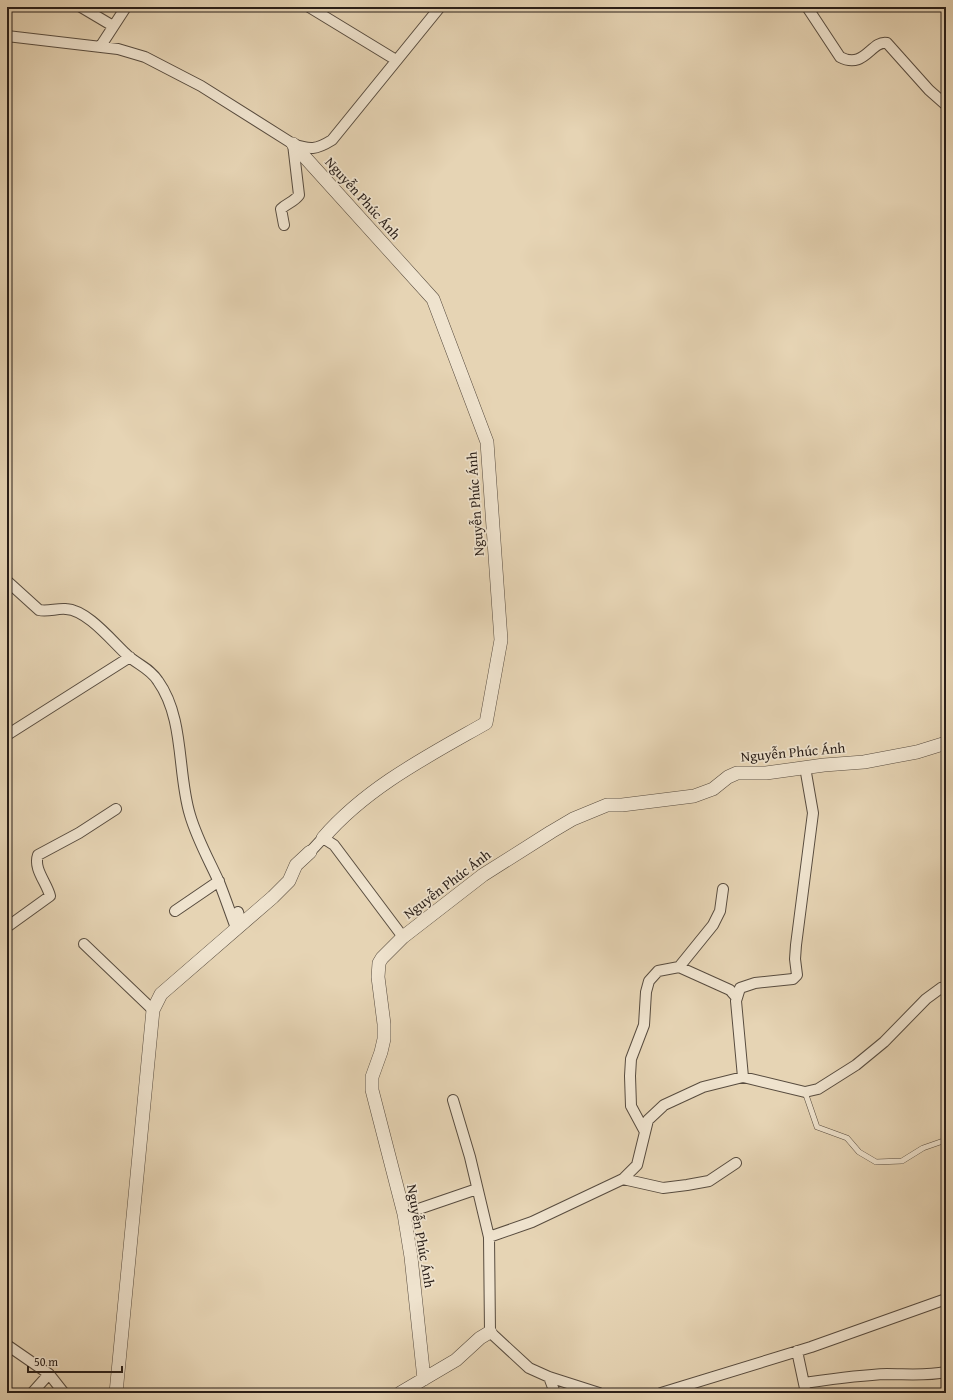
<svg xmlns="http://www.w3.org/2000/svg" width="953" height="1400" font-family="'Gentium Book Plus',serif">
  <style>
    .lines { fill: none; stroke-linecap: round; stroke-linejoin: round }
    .service-casing { stroke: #584c3f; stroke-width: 6 }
    .minor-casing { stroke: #584c3f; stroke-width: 12 }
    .tertiary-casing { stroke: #584c3f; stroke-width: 14 }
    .service { stroke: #efe3ce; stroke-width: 5 }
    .minor { stroke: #efe3ce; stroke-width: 10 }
    .tertiary { stroke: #efe3ce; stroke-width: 13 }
    .labels { text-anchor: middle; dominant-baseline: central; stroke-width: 3.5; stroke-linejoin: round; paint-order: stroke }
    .street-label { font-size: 14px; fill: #291e18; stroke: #efe3ce }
  </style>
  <rect width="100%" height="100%" fill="#e6d4b4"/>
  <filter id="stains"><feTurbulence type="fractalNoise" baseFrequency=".005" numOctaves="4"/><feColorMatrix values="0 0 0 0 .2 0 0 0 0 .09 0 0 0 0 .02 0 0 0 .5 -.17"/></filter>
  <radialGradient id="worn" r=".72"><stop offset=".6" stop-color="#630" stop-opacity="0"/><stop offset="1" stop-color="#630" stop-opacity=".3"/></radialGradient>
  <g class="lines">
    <g class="service-casing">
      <path id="service" d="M805,1092L817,1127L847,1138L859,1152L876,1162L902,1161L923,1148L946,1140"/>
    </g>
    <g class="minor-casing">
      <path id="minor" d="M81,7L113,26
        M309,7L396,60
        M807,7L840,57C865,70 871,40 887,43L929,90L946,105
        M7,36L118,49L145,57L201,86L293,144C310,150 316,150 332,140L440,7
        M100,47L126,7
        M284,225L281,209C287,203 294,202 299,195L293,144
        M7,581L39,610C48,612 57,608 66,609C87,610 111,640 126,654C136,664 150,668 158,681C185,719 177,773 190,815C197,839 209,860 219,882C225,897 230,912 236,928L238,912C240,917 240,923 236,928
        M7,735L130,657
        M310,852L323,838L334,845L403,937
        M175,911L219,881
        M7,927L50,896C47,883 33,869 38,855L79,833L116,809
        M84,944L153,1010
        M679,967L730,990L737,998
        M743,1077L736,1001L740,988L755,983L793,979L797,975L795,959L796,945L813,813L805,767
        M453,1100L470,1157L489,1237L490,1332L529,1368L549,1377L599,1393
        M645,1132L631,1106L630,1076L631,1059L644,1025L646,992L649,981L658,971L679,967L713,925L720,911L723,889
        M623,1179L663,1188L687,1185L709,1181L736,1163
        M404,1214L477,1189
        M489,1237L532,1222L623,1179L637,1165L648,1120L664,1105L703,1087L743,1077L805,1092L818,1089L856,1065L884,1042L926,999L941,988L946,987
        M7,1345L49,1374L64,1393
        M797,1351L806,1393
        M549,1377L555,1393
        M804,1383C832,1379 859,1375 887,1374C907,1374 926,1376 946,1372
        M32,1393L49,1374
        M661,1393L811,1347L946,1299"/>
    </g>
    <g class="tertiary-casing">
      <path id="tertiary" d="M293,144L433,299L487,442L501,640L486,723C428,756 367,787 323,838
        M424,1379L411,1257L404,1214L372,1090V1077L381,1052L384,1039V1024L378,977L379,963L382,958L403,937L483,875L551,832L573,819L607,805H622L694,796L713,789L728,777L737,773H766L824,765L864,762L917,752L946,743
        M116,1393L153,1010L161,994L273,897L289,881L296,865L310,852
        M400,1393L456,1360L480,1338L490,1332"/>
    </g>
    <use href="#service" class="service"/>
    <use href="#minor" class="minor"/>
    <use href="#tertiary" class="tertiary"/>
  </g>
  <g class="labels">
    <g class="street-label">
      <text transform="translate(363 198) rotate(48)">Nguyễn Phúc Ánh</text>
      <text transform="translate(475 504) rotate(-94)">Nguyễn Phúc Ánh</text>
      <text transform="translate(793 752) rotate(-5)">Nguyễn Phúc Ánh</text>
      <text transform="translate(447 884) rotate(-37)">Nguyễn Phúc Ánh</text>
      <text transform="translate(421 1236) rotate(80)">Nguyễn Phúc Ánh</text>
    </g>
  </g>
  <rect width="953" height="1400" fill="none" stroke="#e6d4b4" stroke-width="24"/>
  <rect x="8" y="8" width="937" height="1384" fill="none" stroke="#291e18" stroke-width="2"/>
  <rect x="12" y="12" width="929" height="1376" fill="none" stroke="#291e18"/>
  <path d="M28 1366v6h94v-6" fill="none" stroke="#291e18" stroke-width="2"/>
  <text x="34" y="1366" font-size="12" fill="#291e18" stroke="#efe3ce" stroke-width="3" paint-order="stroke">50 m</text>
  <rect width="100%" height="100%" filter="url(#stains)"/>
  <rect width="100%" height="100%" fill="url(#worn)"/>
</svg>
